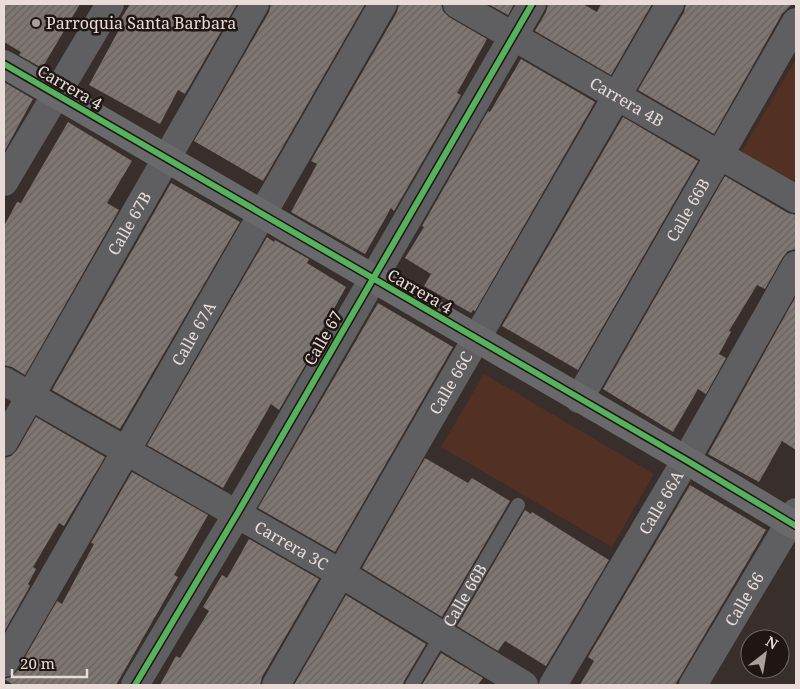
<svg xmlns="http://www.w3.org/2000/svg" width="800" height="689" font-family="'Noto Serif',serif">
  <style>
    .park { fill: #523024 }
    .building { fill: url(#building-hatch) }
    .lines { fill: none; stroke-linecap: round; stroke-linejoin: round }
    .lane { stroke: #5f5e61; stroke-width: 14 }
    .street { stroke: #5f5e61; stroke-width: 28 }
    .secondary { stroke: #69696c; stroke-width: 28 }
    .cycleway-casing { stroke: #1f1613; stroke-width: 9 }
    .cycleway { stroke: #56b35d; stroke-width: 6 }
    .poi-dot { fill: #ab9f9b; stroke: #1f1613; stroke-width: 2 }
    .labels { text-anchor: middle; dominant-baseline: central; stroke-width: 5; stroke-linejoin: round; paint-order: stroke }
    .poi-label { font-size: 16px; fill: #e9dcd8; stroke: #1f1613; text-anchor: start }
    .street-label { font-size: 16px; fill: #e9dcd8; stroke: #1f1613 }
  </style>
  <defs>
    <pattern id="building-hatch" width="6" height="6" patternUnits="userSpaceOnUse" patternTransform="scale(1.25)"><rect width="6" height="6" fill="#7e7672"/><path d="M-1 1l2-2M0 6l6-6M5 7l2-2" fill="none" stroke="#68615e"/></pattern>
  </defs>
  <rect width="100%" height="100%" fill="#382e2b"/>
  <path class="park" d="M796,59V185L741,152Z
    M484,374L654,474L612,547L441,447Z"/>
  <path class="building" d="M4,4H80L42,68L19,55L21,52L4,42Z
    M130,4H237L185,94L178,90L160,124L89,85L121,26L118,24Z
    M271,4H365L263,181L194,141L269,12Z
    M399,4H441L443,11L449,17L487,39L457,93L461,95L394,211L391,208L365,254L291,212L317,164L311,161L397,12Z
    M488,4H514L508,15Z
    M548,4H583L597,12L601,4H652L611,75L535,31L546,12Z
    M686,4H792L782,14L714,134L638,90L684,12Z
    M521,59L595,102L475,311L473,310L471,313L424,286L431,274L405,258L424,227L422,226L488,111L490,112Z
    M4,82L33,99L4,152Z
    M623,117L698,161L578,370L502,326Z
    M68,122L132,161L107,203L119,210L25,375L12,367L4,365V226L17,202L21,203Z
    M725,176L788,213L796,215V249L788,251L783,257L765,289L757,285L729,331L731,332L719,354L726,358L706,394L698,389L673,432L603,389Z
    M171,183L240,222L120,429L52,390Z
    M267,237L274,242L275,240L309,259L307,263L346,287L312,348L314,350L279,410L271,404L223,488L147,445Z
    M796,296V450L782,441L759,482L708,454Z
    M378,303L453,347L335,552L258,508Z
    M36,417L105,457L64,526L59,523L33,567L36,569L28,584L30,586L4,632V458L11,456L17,450Z
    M425,458L468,483L472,478L510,501L442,617L362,568Z
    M132,472L208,515L174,575L178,577L116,685H14L4,679L11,677L17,671L57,601L62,604L94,544L91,543Z
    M690,485L766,530L675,685H580L594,661L588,657Z
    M525,510L531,514L532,512L609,560L546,666L505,641L498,651L457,626Z
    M249,539L319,579L262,677L260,685H160L176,656L180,658L209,611L203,607L222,575L227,578Z
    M346,595L426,644L404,681L403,685H294Z
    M441,653L483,678L478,685H422Z"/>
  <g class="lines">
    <path class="lane" id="s1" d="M412,685L518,505"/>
    <g class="street">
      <path id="s2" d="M457,4L796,199"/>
      <path d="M4,182L110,4"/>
      <path id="s3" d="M4,381L340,573L524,685"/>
      <path id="s4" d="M579,399L796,22"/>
      <path id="s5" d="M4,442L255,4"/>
      <path id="s6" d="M4,663L383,4"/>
      <path d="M135,685L237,514L532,4"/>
      <path id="s7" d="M276,685L670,4"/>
      <path id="s8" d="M553,685L686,460L796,265"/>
      <path id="s9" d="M693,685L796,512"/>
    </g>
    <path class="secondary" d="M4,64L686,460L796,526"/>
    <g class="cycleway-casing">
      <path id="cycleway" d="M4,64L686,460L796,526
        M135,685L237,514L532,4"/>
    </g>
    <use href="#cycleway" class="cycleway"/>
  </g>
  <circle class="poi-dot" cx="36" cy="23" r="5"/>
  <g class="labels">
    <g class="poi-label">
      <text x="46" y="23">Parroquia Santa Barbara</text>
    </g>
    <g class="street-label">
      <text transform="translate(70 87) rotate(30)">Carrera 4</text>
      <text stroke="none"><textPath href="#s2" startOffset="196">Carrera 4B</textPath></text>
      <text stroke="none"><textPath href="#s4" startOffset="218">Calle 66B</textPath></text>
      <text stroke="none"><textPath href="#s5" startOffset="252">Calle 67B</textPath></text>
      <text transform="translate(420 291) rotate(30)">Carrera 4</text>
      <text stroke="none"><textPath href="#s6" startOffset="380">Calle 67A</textPath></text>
      <text transform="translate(323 338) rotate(-60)">Calle 67</text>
      <text stroke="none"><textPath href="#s7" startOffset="349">Calle 66C</textPath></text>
      <text stroke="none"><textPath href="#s8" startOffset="212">Calle 66A</textPath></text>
      <text stroke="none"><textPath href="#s3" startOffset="331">Carrera 3C</textPath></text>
      <text stroke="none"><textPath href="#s1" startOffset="104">Calle 66B</textPath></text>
      <text stroke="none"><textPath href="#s9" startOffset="100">Calle 66</textPath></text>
    </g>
  </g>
  <rect width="800" height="689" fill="none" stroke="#e9dcd8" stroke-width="10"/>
  <g transform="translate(765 654) rotate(31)"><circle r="24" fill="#1f1613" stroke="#706562"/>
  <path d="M0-4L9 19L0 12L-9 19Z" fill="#ab9f9b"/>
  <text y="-8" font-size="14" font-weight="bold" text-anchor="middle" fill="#e9dcd8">N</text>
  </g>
  <path d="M12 669v8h75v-8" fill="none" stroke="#e9dcd8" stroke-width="2.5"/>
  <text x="20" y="669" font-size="15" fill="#e9dcd8" stroke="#1f1613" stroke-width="4" paint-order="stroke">20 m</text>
</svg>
